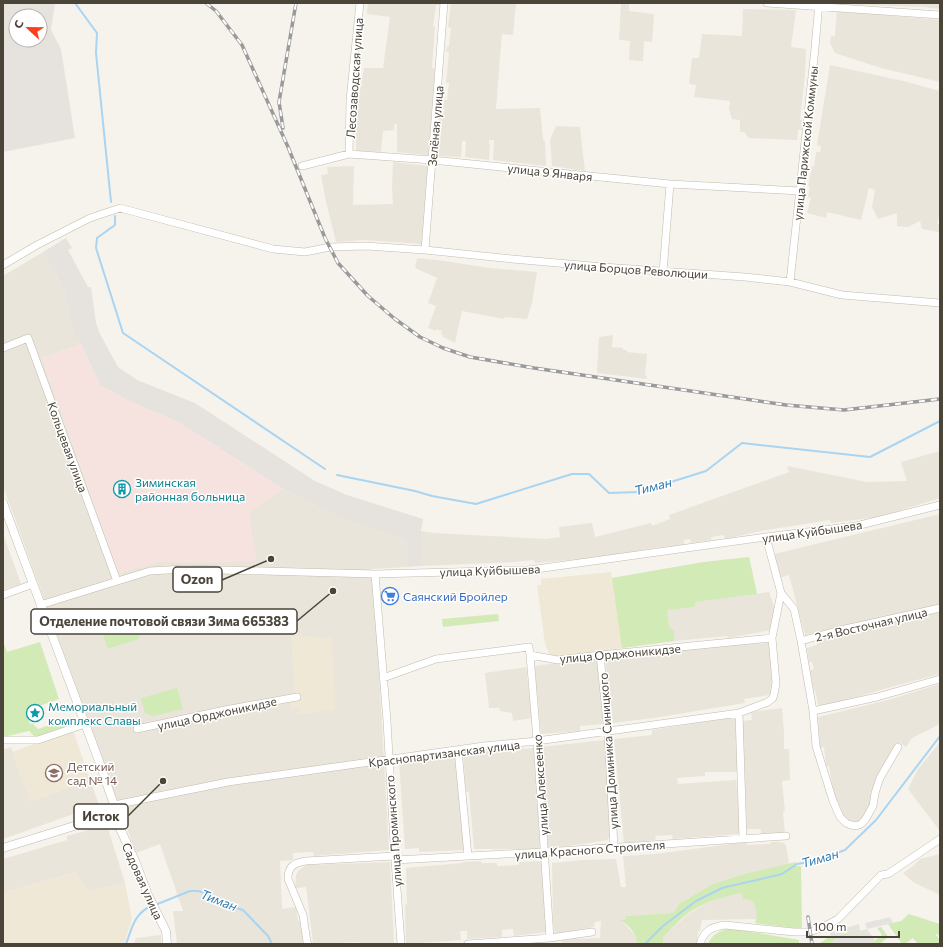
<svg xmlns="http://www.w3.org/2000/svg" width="943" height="947" font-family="Commissioner,sans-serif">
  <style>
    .residential { fill: #eae5da }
    .industrial { fill: #e6e2dd; fill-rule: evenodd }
    .education { fill: #efe8d6 }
    .medical { fill: #f6e3e0 }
    .green { fill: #d2eab5 }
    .parking { fill: #e5e3e0 }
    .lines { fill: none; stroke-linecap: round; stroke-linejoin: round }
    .stream { stroke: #a9d4f2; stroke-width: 2 }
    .minor-casing { stroke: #c2bbae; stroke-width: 8 }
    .tertiary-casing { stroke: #c2bbae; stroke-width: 9 }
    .minor { stroke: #fff; stroke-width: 7 }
    .tertiary { stroke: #fff; stroke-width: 8 }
    .rail-casing { stroke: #9a9a9a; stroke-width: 3.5 }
    .rail { stroke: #fff; stroke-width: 2; stroke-dasharray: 6; stroke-linecap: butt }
    .labels { text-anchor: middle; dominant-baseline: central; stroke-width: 3; stroke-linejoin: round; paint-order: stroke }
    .street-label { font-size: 12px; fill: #4b4439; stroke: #fff }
    .culture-label { font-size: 12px; fill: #0d838f; stroke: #fff; text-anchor: start }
    .shop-label { font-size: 12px; fill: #366cbe; stroke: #fff; text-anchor: start }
    .education-label { font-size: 12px; fill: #785e54; stroke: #fff; text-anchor: start }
    .water-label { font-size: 13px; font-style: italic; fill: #2e7ab2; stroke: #fff }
    .leader { fill: none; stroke: #4b4439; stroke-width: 1.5 }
    .callout-dot { fill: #4b4439; stroke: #fff; stroke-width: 1.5 }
    .callout { fill: #fff; stroke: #4b4439; stroke-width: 1.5 }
    .callout-label { font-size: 13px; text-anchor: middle; font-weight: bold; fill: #4b4439 }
  </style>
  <rect width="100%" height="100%" fill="#f6f3ec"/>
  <path class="residential" d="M368,3H441L440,5H436L433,27H435L432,67L435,70L428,155L397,152V124H394V130L383,131L381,152L356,151V113L364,68H383L390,17L367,14Z
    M451,3H516L513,35L502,34L500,57L496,109L540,108L543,139L545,142L546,166L493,160L494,140H489V144H490L489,160L465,157L466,141H462L461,157L437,156L441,112L444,113L445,110L443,109L444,100H447L449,83H446L449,52H446L447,47L449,46L451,28L448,27Z
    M621,3H629V11L654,14L652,42L644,41L643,61L629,60L630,41L619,40Z
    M835,3H940V9L924,7L838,4Z
    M743,9L796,10L791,47L806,49L805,75L800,120H802V130H798L797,140L749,138L744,132H740V120L732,119L729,108L730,101L694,97L696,85L689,84L692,58H699L702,34L742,36Z
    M837,9L884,15L940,20V82L881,68L835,53L830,43L831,36H835Z
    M830,65L903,81L940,91V212L937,223L940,225L939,232L922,229L920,221L908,227L897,226V213L878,219L872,207L875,190L869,188L861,220L827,212L826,218L807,213L811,198L808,197L810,187H808L812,166H814L816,152H820L821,146L817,145Z
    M556,126L580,127L585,171L552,166L550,140Z
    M393,162L428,166L422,244L364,240L336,242L326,202L321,175L328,174L327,167L354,166L353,205L393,204L392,189Z
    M43,252L64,289L75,338H79L81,344L42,358L119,573L156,562L255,561L249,512L283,489L340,518L406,539L407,567L371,569L374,583L389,850L314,856L313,852L293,853V860L280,861L282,909L296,907L298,921L300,920L304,944H177L173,911H183L160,844L136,853L3,486V276Z
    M417,258L445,261L489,268L537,272L532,303L527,319L505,317L504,319L462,311L455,343L443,337L441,333L442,331L437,329L436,331L428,328L436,306L428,303L437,278L415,268Z
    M613,335L612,347L623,348V350H627V352L647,354L645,375L647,376V379L597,373L599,337Z
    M940,451V498L879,517L831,523L830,520L761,531L725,539L724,535L711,537V540L691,543L690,539L684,540V545L653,548L595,558L535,563L534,560L513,562L421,566V531L434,533L546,539L560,537L559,527L592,523L595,537L651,523L652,526L670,519L669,515L789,472L787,466L867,482L907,481L901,462Z
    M940,514V605L805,635L789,575L779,578L774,554Z
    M3,534L21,584L3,590Z
    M769,592L774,606L775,611L772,630L728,638L727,636L674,641V631L669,627L666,610L694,607V602Z
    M940,612V674L898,685L823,707L818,704L815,690H814L810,670L814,669L812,662H809L807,648L817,645V641L876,625Z
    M768,643L770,646L774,689L770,695L744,699L745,703L654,718L613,723L605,658L699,647Z
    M598,657L600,671L598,672L603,724L580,726V731L541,734L537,690H536L535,666Z
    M526,667L532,718L513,721L512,713L500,711L499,708H489L485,673Z
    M940,684V724L912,738L906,747L900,742L869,810L862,821H848L841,813L834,795L829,766H826L824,747L820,748L818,717L888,700Z
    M782,708L784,732V749H789L790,780L782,781L785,810L783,813L785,834H761V829H747L745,779L742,721L752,720L751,712Z
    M735,717L738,772H705V776L677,778L678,784L736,780L738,801H739L740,834L673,839L672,835L655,836L656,840L624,843L614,739L652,735V730Z
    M605,740L610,836L607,840L584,844L548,848L540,747Z
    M940,742V831L908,789L918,769Z
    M11,747L30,801L90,780L99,805L3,839V750Z
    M534,748L535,775V779H536L540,849H474L469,792H466L463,753Z
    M457,754L466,850L419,852V848L405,849L399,761Z
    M107,825L125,883L88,892L75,872L3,893V859L67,840V836Z
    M746,842L747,845L770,844L771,842H779L784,843L786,846L789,864L747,873L733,878L679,903L677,908L674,912L672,913L626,916V919L621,920L624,923L634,934L638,941L637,943L636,944H562V940L578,938L579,939L600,938L601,921L595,922L594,927L555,934L553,920L552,863L583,860L616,859L621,887H626L623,856L655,854Z
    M940,854V895L913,882L903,873L913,866L920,859Z
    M481,861V863H497V866L519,865V862L543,861L547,932L514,936L513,929L502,930V937L467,939V931H460L461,940L406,944L405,905L407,904L406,868L462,863L463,862Z
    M390,862L394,943L360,944V942L313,944L306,887L295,888L296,875L298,871L306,865Z
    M742,893L751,900L754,904L757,912V919L702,920L700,930L698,932L697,944H663V937L687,915L701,906L721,897Z
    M161,935V944H134L136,938Z"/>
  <path class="industrial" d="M3,3H55L51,30L61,49L75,138L3,152ZM16,16H40V40H16Z
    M66,238L72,248L68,250L88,287H91L96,323L100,334L118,367L137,380L195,403L315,481L347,495L423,519L421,531V566L407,567L406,539L340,518L283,489L180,423L127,400L100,385L81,344L79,338L75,339L64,289L43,252Z"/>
  <path class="education" d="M749,557L757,594L695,602V607L667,610L669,627L674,631V641L557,657L552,655L549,653L545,644L537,585H541V579L611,572L612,578L704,562Z
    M291,635L332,638L335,710L299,714L298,708H290V701H295Z
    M73,730L90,780L30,801L12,752Z
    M75,872L88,892L125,883L132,919L124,944H3V893Z"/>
  <path class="medical" d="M81,344L100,385L127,400L180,423L283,489L249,512L256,561L157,562L119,573L42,358Z"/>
  <path class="green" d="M749,557L757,594L695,602V607L667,610L669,627L674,631V641L622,648L612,578L704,562Z
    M498,614L499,621L443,627L442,619Z
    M133,623C137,625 141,635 139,639L110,648L107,647L103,634L104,631Z
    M3,641L7,652L40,642L59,699L28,710L29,715L27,716L30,724L32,723L38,729L65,720L68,726L35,737L29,731L3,737Z
    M177,688L183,709L153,716L145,713L141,698Z
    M796,862V866H801L802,929L755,923C758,915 757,907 751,900L743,899L742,893C722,897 702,902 686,915C678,921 671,930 663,937V944H636L637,943C637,934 628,924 620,920L626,919V916L672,913C676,911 677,907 679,903L686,900L711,885L747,873Z
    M909,914L940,924V935L935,934L940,940V944H918L913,938L905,944H902L888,924L901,921Z
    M881,927L887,935V938L880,944H870L882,935L877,928Z
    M728,929H734L799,940V944H708C712,935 718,931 728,929Z
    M860,930L861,931L837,938L830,944H819L827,938H831Z"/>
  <path class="parking" d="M890,917L893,923L867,929L875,940L870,944H830L837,938L867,929L865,923Z
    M859,924L860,930L831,938L830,933Z"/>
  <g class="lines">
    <path class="stream" d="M75,3L97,33L96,53L111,202
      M115,216V225L97,238L96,248L123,333L325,469
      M337,475L415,491L432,496L476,504L572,474H589L609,493L639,492L706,471L742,443L870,457L940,421
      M155,905L190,891H198L205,893L220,903L243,910L268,936L272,944
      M126,944C132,928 134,914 151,906
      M645,944L663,926L696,901L722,888L782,874L797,864L814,861L845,850L876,820L940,736"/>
    <g class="minor-casing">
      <path id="minor" d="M767,3L940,15
        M349,154L350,100L360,3
        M302,166L349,154L432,160L670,184L800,191
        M425,250L444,3
        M3,265L37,245L90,218L120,208L273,249L305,252L330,247L366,246L425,250L512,259L603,267L745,277L790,282L842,295L940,303
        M663,272L670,184
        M790,282L815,48L819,3
        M3,348L28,338L117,581
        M766,537L781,593L794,609L801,641L813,711L816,746L833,801L840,817L846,823L851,825L856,826L861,824L865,820L873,806L875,793L880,778L898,747
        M375,574L387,721L395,860L401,944
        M3,595L33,584
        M40,605L150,571L184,569L375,574L529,570L766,537L856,526L940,505
        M801,641L836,631L940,608
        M530,655L537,741L550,938
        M600,655L608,732L614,847
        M383,678L436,659L529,647L530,655L558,660L600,655L772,638
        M813,711L877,697L940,679
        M739,713L743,839
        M137,729L225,710L297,697
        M3,740H38L85,724
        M458,750L468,856
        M114,805L228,782L484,746L537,741L739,713L768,702L773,698L774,694L776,683L772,638L781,593
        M395,860L544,852L786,836
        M308,944L307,942L303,915L288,879C288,866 294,863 306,861L394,856
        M468,944L550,938L592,932
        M700,944C704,930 712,927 725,925L794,932H809L821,928L838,919L881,875L888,874L940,839"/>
    </g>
    <g class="tertiary-casing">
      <path id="tertiary" d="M3,503L99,761L114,805L112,811L135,861L148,895L166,931L167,944
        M3,848L100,818L107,815L112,811"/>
    </g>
    <use href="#minor" class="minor"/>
    <use href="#tertiary" class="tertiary"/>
    <g class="rail-casing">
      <path id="rail" d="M206,3L216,11L242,45L288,147L325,238L338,263L368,296L395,319L420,337L443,348L470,357L534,368L786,405L844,410L940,399
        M283,128L279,102L296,3
        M808,917L812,944"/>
    </g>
    <use href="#rail" class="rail"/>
  </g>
  <defs>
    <g id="building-ring" transform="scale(0.9)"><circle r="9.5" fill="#fff" stroke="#0f9aa8" stroke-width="1.5"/><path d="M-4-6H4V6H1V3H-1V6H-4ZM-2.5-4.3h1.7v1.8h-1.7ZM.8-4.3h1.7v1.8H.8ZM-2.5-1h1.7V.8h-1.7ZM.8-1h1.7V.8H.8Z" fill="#0f9aa8"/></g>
    <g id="supermarket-ring" transform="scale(0.9)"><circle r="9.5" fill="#fff" stroke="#3f7fe0" stroke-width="1.5"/><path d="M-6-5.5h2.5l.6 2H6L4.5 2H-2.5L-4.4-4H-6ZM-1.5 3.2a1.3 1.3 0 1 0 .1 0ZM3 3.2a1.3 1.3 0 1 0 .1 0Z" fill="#3f7fe0"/></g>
    <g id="sight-ring" transform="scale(0.9)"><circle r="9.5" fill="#fff" stroke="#0f9aa8" stroke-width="1.5"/><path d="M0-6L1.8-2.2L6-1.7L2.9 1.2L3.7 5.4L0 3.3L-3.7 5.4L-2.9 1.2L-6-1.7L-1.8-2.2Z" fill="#0f9aa8"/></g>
    <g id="school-ring" transform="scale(0.9)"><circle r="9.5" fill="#fff" stroke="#8d6e63" stroke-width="1.5"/><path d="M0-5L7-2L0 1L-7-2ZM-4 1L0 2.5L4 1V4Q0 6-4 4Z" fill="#8d6e63"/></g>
  </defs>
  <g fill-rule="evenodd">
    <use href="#building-ring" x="122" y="489"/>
    <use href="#supermarket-ring" x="390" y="596"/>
    <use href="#sight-ring" x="35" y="713"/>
    <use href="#school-ring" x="54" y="773"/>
  </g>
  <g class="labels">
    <g class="street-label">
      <text transform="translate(354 78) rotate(-86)">Лесозаводская улица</text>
      <text transform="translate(435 126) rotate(-85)">Зелёная улица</text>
      <text transform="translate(805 143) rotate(-84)">улица Парижской Коммуны</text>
      <text transform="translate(550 172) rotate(6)">улица 9 Января</text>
      <text transform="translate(636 269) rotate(4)">улица Борцов Революции</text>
      <text transform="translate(68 447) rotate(70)">Кольцевая улица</text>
      <text transform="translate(812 531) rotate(-8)">улица Куйбышева</text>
      <text transform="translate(490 570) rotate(-2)">улица Куйбышева</text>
      <text transform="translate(871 624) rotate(-13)">2-я Восточная улица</text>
      <text transform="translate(620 653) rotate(-5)">улица Орджоникидзе</text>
      <text transform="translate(217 713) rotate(-12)">улица Орджоникидзе</text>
      <text transform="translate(608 751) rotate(-94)">улица Доминика Синицкого</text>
      <text transform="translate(444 753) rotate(-7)">Краснопартизанская улица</text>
      <text transform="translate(540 785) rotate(-94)">улица Алексеенко</text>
      <text transform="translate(393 831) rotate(-94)">улица Проминского</text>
      <text transform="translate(590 849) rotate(-4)">улица Красного Строителя</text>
      <text transform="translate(143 881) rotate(66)">Садовая улица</text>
    </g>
    <g class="culture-label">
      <text x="135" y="482">Зиминская<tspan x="135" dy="14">районная больница</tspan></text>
      <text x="48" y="706">Мемориальный<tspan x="48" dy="14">комплекс Славы</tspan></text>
    </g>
    <g class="shop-label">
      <text x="403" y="596">Саянский Бройлер</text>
    </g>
    <g class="education-label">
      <text x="67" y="766">Детский<tspan x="67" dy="14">сад № 14</tspan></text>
    </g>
    <g class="water-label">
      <text transform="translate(653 486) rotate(-14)">Тиман</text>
      <text transform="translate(820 858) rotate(-16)">Тиман</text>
      <text transform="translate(219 900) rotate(21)">Тиман</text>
    </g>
  </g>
  <path class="leader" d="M271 559L222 580M333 591L297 621M163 781L128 816"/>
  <g class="callout-dot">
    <circle cx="271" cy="559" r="4"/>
    <circle cx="333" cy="591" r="4"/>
    <circle cx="163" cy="781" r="4"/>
  </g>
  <g class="callout">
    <rect x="173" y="567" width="49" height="25" rx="4"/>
    <rect x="31" y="609" width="266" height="25" rx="4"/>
    <rect x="74" y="804" width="54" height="25" rx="4"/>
  </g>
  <g class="callout-label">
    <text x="197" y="584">Ozon</text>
    <text x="164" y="626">Отделение почтовой связи Зима 665383</text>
    <text x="101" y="821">Исток</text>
  </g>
  <rect width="943" height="947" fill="none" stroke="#4b4439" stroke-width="8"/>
  <g transform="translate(28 28) rotate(292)"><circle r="19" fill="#ffffff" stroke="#b7b4b0"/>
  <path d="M0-3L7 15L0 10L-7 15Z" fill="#fc3f1d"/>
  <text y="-6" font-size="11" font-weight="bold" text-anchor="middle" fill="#4b4439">С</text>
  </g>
  <path d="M807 931v6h92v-6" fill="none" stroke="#4b4439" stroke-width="2"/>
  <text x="813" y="931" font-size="12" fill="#4b4439" stroke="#ffffff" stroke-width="3" paint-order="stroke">100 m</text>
</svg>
